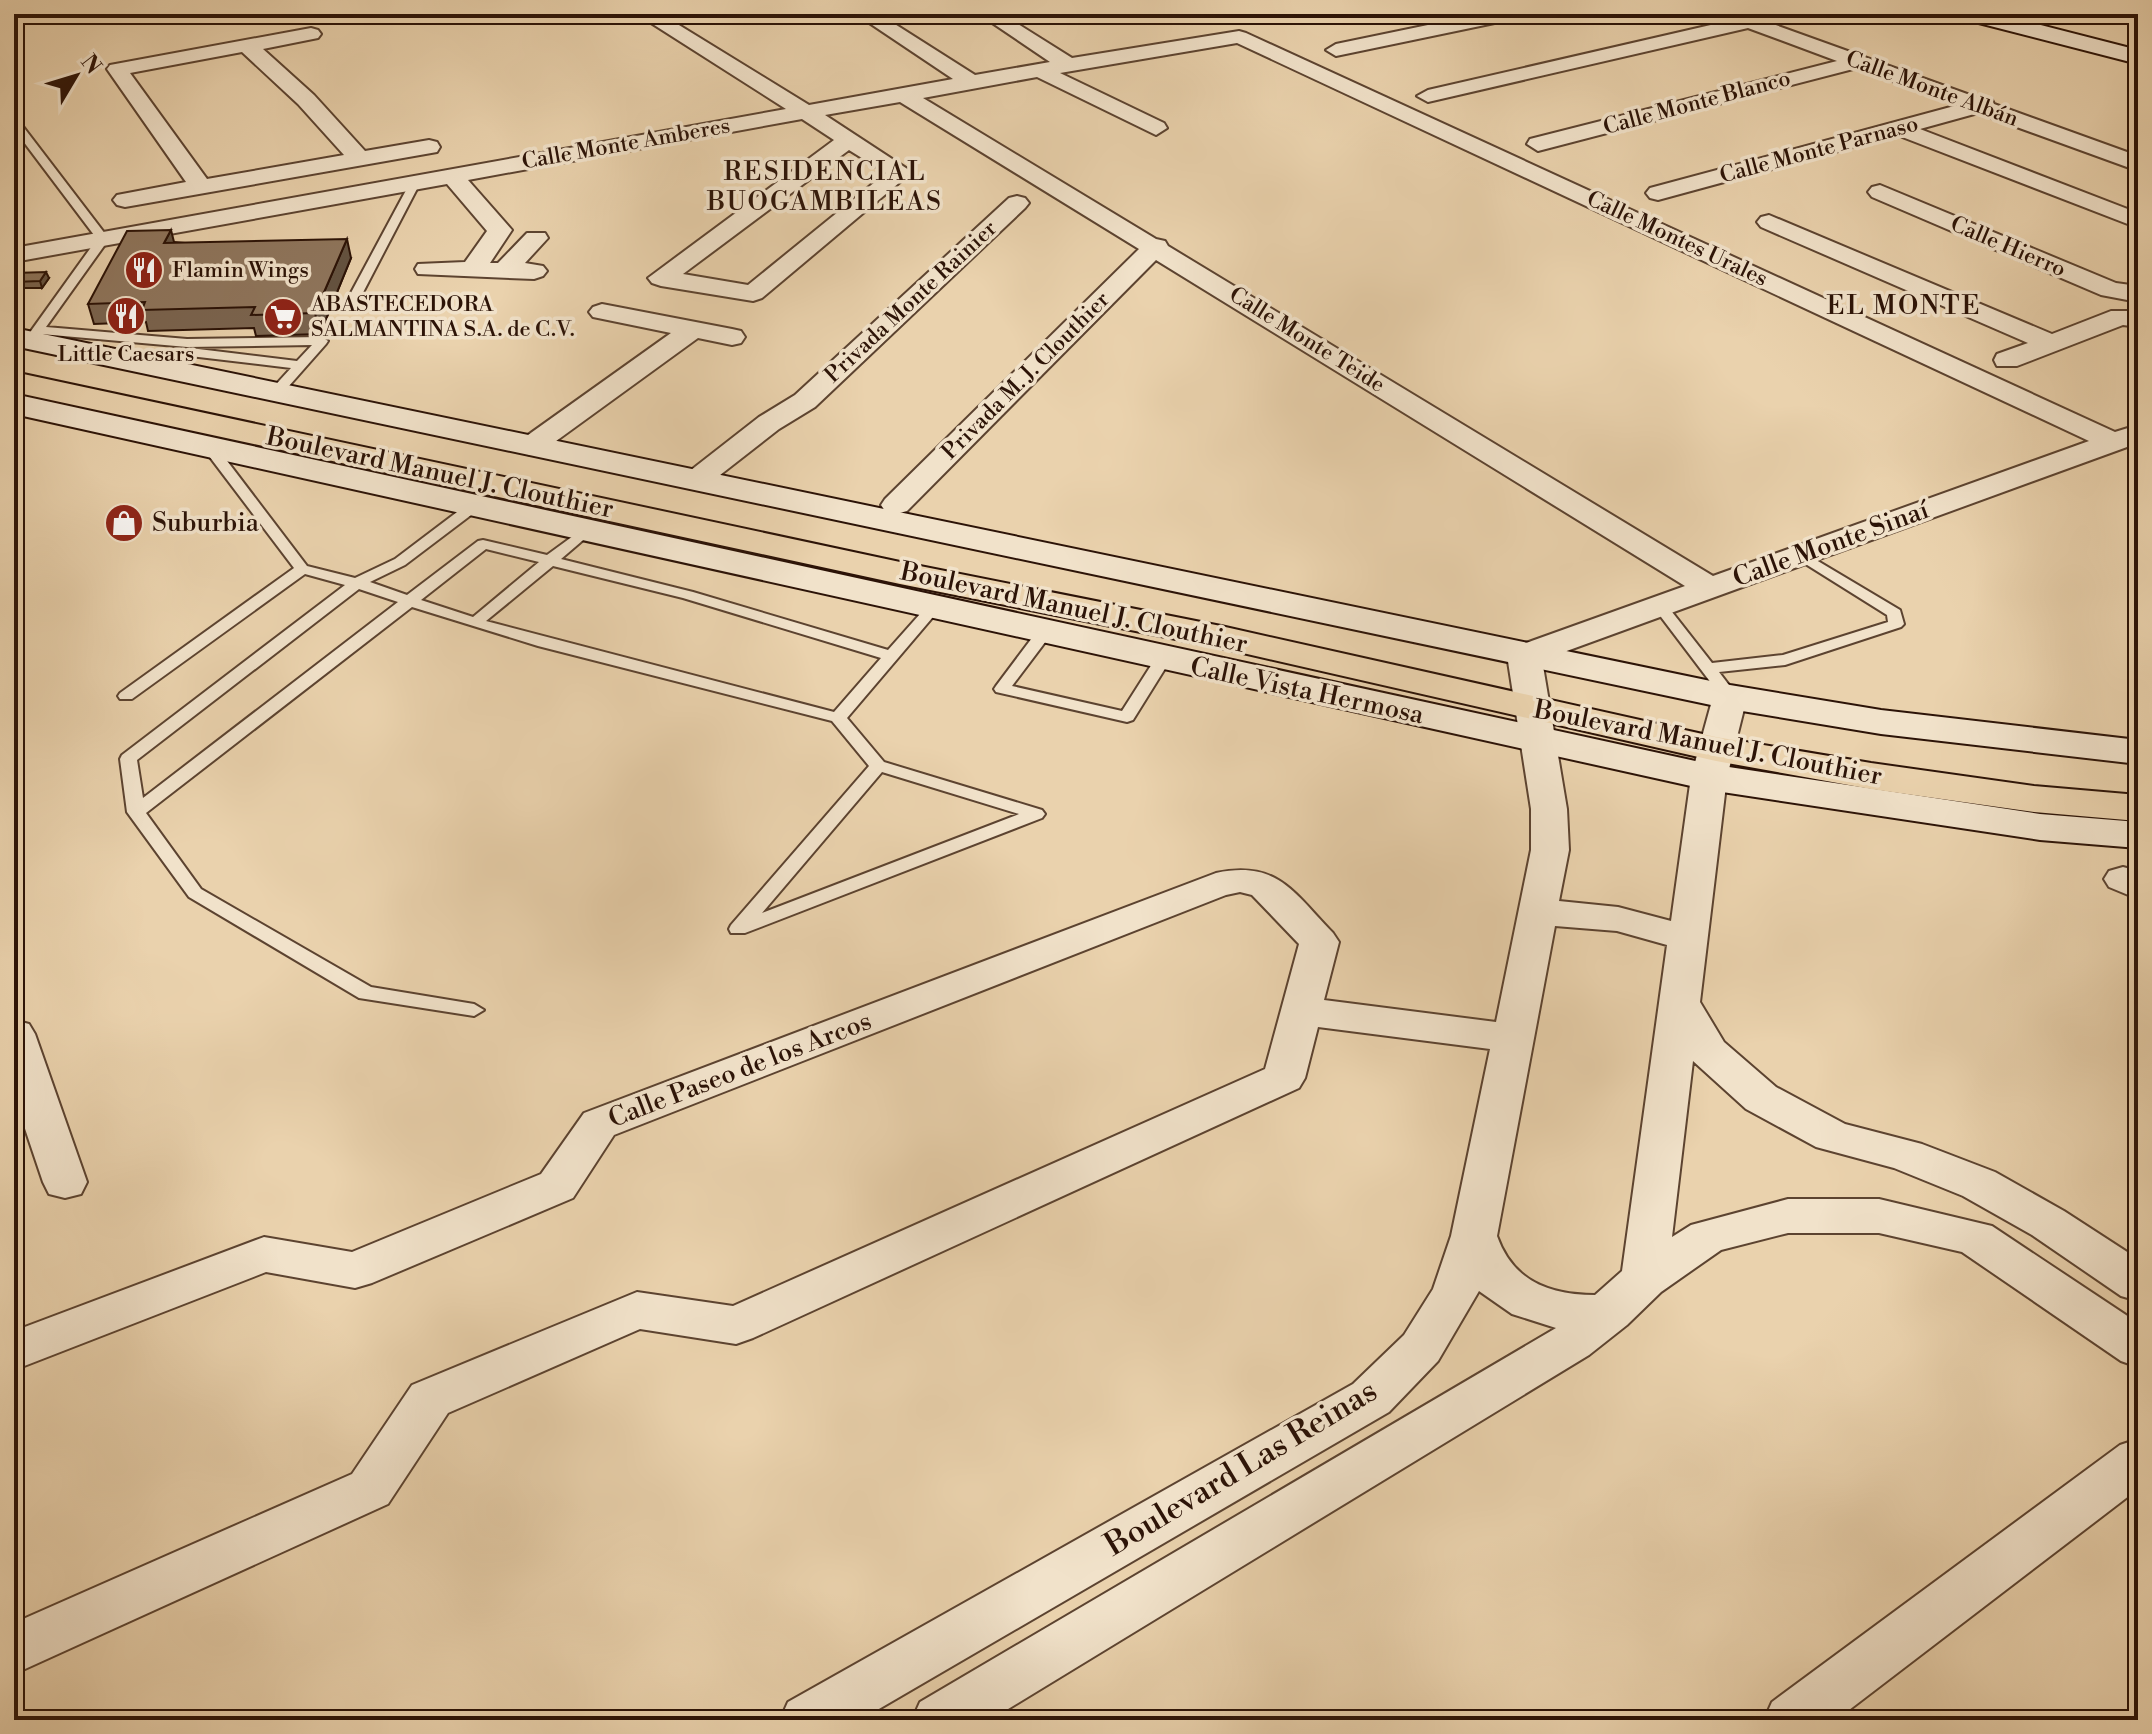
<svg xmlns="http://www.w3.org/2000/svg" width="2152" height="1734" font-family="'Libre Bodoni',serif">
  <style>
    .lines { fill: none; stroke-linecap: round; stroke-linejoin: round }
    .lane-casing { stroke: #5c4330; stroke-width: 4 }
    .street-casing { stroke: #5c4330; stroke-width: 4 }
    .secondary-casing { stroke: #2c1307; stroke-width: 4 }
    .primary-casing { stroke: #2c1307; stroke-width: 4 }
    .lane { fill: #f1e2ca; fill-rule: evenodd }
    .street { fill: #f1e2ca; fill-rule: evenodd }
    .secondary { fill: #f1e2ca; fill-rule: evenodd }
    .primary { fill: #ead2ad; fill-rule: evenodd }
    .wall { fill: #7b6550; stroke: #2c1307; stroke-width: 2 }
    .shaded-wall { fill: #645341; stroke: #2c1307; stroke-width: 2 }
    .building { fill: #8f765d; stroke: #2c1307; stroke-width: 2 }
    .labels { text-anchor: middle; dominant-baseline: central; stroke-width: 7; stroke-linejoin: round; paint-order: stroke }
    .far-street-label { font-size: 22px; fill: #2c1307; stroke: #f1e2ca }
    .far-poi-label { font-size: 22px; fill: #2c1307; stroke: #f1e2ca; text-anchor: start }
    .far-quarter-label { font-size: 26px; letter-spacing: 2px; fill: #2c1307; stroke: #f1e2ca }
    .street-label { font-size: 26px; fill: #2c1307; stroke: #f1e2ca }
    .poi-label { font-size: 26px; fill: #2c1307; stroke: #f1e2ca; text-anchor: start }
    .near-street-label { font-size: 32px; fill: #2c1307; stroke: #f1e2ca }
  </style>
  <rect width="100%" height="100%" fill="#ead2ad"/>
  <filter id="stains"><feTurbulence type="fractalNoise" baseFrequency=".0025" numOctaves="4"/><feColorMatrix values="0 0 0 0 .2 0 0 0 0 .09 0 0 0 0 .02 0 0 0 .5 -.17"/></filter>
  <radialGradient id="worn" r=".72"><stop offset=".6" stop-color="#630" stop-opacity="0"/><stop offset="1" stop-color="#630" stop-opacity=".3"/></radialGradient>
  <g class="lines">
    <g class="lane-casing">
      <path id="lane" d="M14,119L18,120L109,239L46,327L187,339L322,337L328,341L326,344L281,395L276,396L269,392L291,368L190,356L184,352L190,348L297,361L312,345L187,347L41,334L36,341H28L26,338L97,239L14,129Z
        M411,181L420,183L357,304L347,307L345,304Z
        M210,444L215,445L307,566L355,578L395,559L469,503H479V509L405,565L370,582L407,595L478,541L483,540L547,555L584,528L591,532L589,535L561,559L693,592L888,650L928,605H938V611L847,718L884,762L1042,810L1045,814L1042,818L745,933H731L729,929L731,925L869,766L832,721L538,646L412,607L146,813L201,889L371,987L474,1004L484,1010L474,1016L359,998L189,897L127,812L120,759L122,755L345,585L305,574L132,699H120L118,696L120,693L294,568L203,448ZM486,549L539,562L473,617L421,600ZM553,566L683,598L881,658L834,712L486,621ZM359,589L398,602L143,798L137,760ZM882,772L1019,814L762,913Z
        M1801,551L1900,610L1904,624L1901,627L1785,665L1719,672L1738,697L1730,702L1724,700L1655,609V603H1665L1712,663L1783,655L1888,622L1887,615L1796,558V552Z
        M1044,628L1052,633L1012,686L1122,711L1157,656H1169L1171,659L1133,720L1127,722L996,692L994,689L996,686L1038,630Z"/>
    </g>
    <g class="street-casing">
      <path id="street" d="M637,14H661L809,105L953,79L856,14H879L975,75L1050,62L979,14H1002L1072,58L1239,31L1246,33L2115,432L2128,428L2138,431V443L1542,660L1567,809L1569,850L1559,901L1618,907L1671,921L1691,777L1713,697L1718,690L1730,687L1742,690L1747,697L1727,777L1700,1002L1724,1042L1776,1087L1845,1124L1922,1144L1995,1172L2064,1211L2138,1259V1301L2121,1296L2032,1235L1963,1196L1894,1168L1816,1147L1746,1109L1693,1061L1672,1237L1691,1225L1788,1199H1879L1992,1226L2138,1323V1367L2121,1361L1962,1252L1879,1233H1788L1721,1250L1661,1292L1627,1325L1589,1355L990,1720H912L920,1702L1556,1328L1512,1314L1479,1291L1438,1361L1389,1412L860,1720H780L788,1702L1353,1384L1404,1335L1433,1289L1451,1236L1490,1049L1318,1027L1305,1078L1299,1088L753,1338L736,1344L640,1329L448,1413L388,1504L14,1674V1623L352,1474L412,1385L637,1292L733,1306L1265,1069L1299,944L1252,895L1240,892L1226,895L614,1135L573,1198L372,1283L355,1288L266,1272L14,1370V1331L264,1237L352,1252L541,1174L584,1113L1216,873C1278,860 1294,893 1333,933L1339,942L1324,1000L1496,1022L1531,850V809L1507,655L1512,648L1685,586L1156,260L907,511L896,514L885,511L881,505L885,499L1139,249L900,102L825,115L912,172L762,298L753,301L661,286L652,283L648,278L834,140L802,119L468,180L512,230L490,263H498L527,233H545L548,238L525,263L543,266L547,271L543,276L534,279L418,274L415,269L418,264L465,262L487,231L447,184L14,262V248L786,109ZM1237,43L2089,441L1713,576L1168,246L1165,241L1156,239L923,98L1037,77L1156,135L1167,128L1164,123L1060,73ZM849,150L886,173L748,285L683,274ZM1555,926L1617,931L1667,945L1622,1271L1595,1295C1549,1295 1513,1281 1497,1236Z
        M1481,14H1519L1509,20L1336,56L1326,50L1336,44Z
        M1717,14H1745L1981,99L1992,100L1994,104L2138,156V171L1978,113L1920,129L2138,213V228L1897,135L1658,200L1650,198L1646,193L1650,188L1958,105L1857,68L1538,151L1527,144L1530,139L1837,61L1748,28L1428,102L1417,96L1428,90L1728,21Z
        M311,28L318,30L321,34L318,38L263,49L314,95L365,151L429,140L437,142L440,147L437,152L125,207L117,205L113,200L117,195L186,182L107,69L110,65ZM242,52L298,104L344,155L207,179L130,73Z
        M1880,185L2116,283L2138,286V302L2101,295L1872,197L1868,192L1872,187Z
        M1017,196L1025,198L1029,203L1025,208L815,407L779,429L706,486L696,489L686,486L681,480L686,474L759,417L795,395L1009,198Z
        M1769,215L2052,334L2111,311H2138V327L2123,325L2017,366H1997L1994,360L1997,354L2028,343L1761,227L1757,222L1761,217Z
        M602,304L732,329L741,331L745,337L741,343L732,345L698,338L541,452L531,455L521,452L517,446L521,440L671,333L593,317L589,312L593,307Z
        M2123,867L2138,871V899L2109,887L2104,879L2109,871Z
        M14,1020L29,1024L35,1034L87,1182L81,1194L65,1198L49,1194L43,1182L14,1096Z
        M2138,1439V1489L1836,1720H1764L1772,1702L2120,1445Z"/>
    </g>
    <g class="secondary-casing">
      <path id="secondary" d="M1960,14H1998L2138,50V64L1963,19Z
        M14,328L1730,685L1881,710L2138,740V764L1881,734L1730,709L14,346Z
        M14,394L1709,764L2040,814L2138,822V848L2040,840L1709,790L14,414Z"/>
    </g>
    <g class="primary-casing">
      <path id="primary" d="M14,372L900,562L1221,626L1716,737L1871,763L2034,786L2138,795V821L2034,812L1871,789L1716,761L1221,648L900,584L14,392Z"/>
    </g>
    <use href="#lane" class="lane"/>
    <use href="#street" class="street"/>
    <use href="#secondary" class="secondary"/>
    <use href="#primary" class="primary"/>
  </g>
  <path class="wall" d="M174,242L351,258L320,334L256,336L254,328L148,331L146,322L94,324L88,304Z
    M14,273L49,278L42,288H14Z"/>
  <path class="shaded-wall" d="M171,230L176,250L164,243Z
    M347,239L351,258L320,334L315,313Z
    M46,272L49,278L42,288L40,281Z"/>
  <path class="building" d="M171,230L164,243L347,239L315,313L251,315L255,307L142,310L145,302L88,304L127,231Z
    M46,272L40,281L14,282V273Z"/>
  <defs>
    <g id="restaurant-disc" transform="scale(2)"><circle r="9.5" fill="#8f2418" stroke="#f1e2ca"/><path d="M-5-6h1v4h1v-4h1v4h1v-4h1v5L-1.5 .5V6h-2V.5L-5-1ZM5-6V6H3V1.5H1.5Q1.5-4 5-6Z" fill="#fff"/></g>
    <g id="supermarket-disc" transform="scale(2)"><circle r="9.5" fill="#8f2418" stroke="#f1e2ca"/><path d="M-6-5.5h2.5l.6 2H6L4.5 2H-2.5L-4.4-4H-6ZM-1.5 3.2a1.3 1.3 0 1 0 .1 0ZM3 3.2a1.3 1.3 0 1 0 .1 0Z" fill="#fff"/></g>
    <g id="shop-disc" transform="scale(2)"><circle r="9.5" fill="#8f2418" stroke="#f1e2ca"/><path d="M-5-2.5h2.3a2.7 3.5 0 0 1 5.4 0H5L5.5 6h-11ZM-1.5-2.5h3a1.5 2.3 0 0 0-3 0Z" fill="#fff"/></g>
  </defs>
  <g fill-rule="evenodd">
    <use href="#restaurant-disc" x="144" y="270"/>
    <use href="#restaurant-disc" x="126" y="316"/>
    <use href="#supermarket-disc" x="283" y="317"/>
    <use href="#shop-disc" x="124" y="523"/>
  </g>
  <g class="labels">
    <g class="far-street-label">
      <text transform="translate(1932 89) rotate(20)">Calle Monte Albán</text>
      <text transform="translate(1697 103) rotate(-15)">Calle Monte Blanco</text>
      <text transform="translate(626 144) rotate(-10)">Calle Monte Amberes</text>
      <text transform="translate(1819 150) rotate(-15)">Calle Monte Parnaso</text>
      <text transform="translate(1677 239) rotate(25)">Calle Montes Urales</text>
      <text transform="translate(2008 247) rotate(23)">Calle Hierro</text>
      <text transform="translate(911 302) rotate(-43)">Privada Monte Rainier</text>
      <text transform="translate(1307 340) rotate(32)">Calle Monte Teide</text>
      <text transform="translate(1026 376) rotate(-45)">Privada M. J. Clouthier</text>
    </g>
    <g class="far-poi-label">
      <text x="172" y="270">Flamin Wings</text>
      <text x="311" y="304">ABASTECEDORA<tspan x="311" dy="25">SALMANTINA S.A. de C.V.</tspan></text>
      <text x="126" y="354" text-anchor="middle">Little Caesars</text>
    </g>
    <g class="far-quarter-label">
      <text x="825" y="172">RESIDENCIAL<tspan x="825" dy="30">BUOGAMBILEAS</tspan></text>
      <text x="1904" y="306">EL MONTE</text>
    </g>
    <g class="street-label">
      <text transform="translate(440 473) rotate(12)">Boulevard Manuel J. Clouthier</text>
      <text transform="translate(1831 544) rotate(-20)">Calle Monte Sinaí</text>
      <text transform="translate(1074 608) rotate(12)">Boulevard Manuel J. Clouthier</text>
      <text transform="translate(1307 691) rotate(12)">Calle Vista Hermosa</text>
      <text transform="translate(1708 743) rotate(11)">Boulevard Manuel J. Clouthier</text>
      <text transform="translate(740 1070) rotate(-21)">Calle Paseo de los Arcos</text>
    </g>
    <g class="poi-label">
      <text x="152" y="523">Suburbia</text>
    </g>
    <g class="near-street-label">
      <text transform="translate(1241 1468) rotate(-31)">Boulevard Las Reinas</text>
    </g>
  </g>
  <rect width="2152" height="1734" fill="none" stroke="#ead2ad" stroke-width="48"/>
  <rect x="16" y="16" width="2120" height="1702" fill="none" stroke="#2c1307" stroke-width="4"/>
  <rect x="24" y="24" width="2104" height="1686" fill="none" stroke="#2c1307" stroke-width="2"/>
  <g transform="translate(76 76) rotate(52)" stroke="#f1e2ca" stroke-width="6" paint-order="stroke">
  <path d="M0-6L14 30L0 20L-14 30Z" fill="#2c1307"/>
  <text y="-12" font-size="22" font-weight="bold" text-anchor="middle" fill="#2c1307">N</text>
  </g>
  <rect width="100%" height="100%" filter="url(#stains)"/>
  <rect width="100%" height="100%" fill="url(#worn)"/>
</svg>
